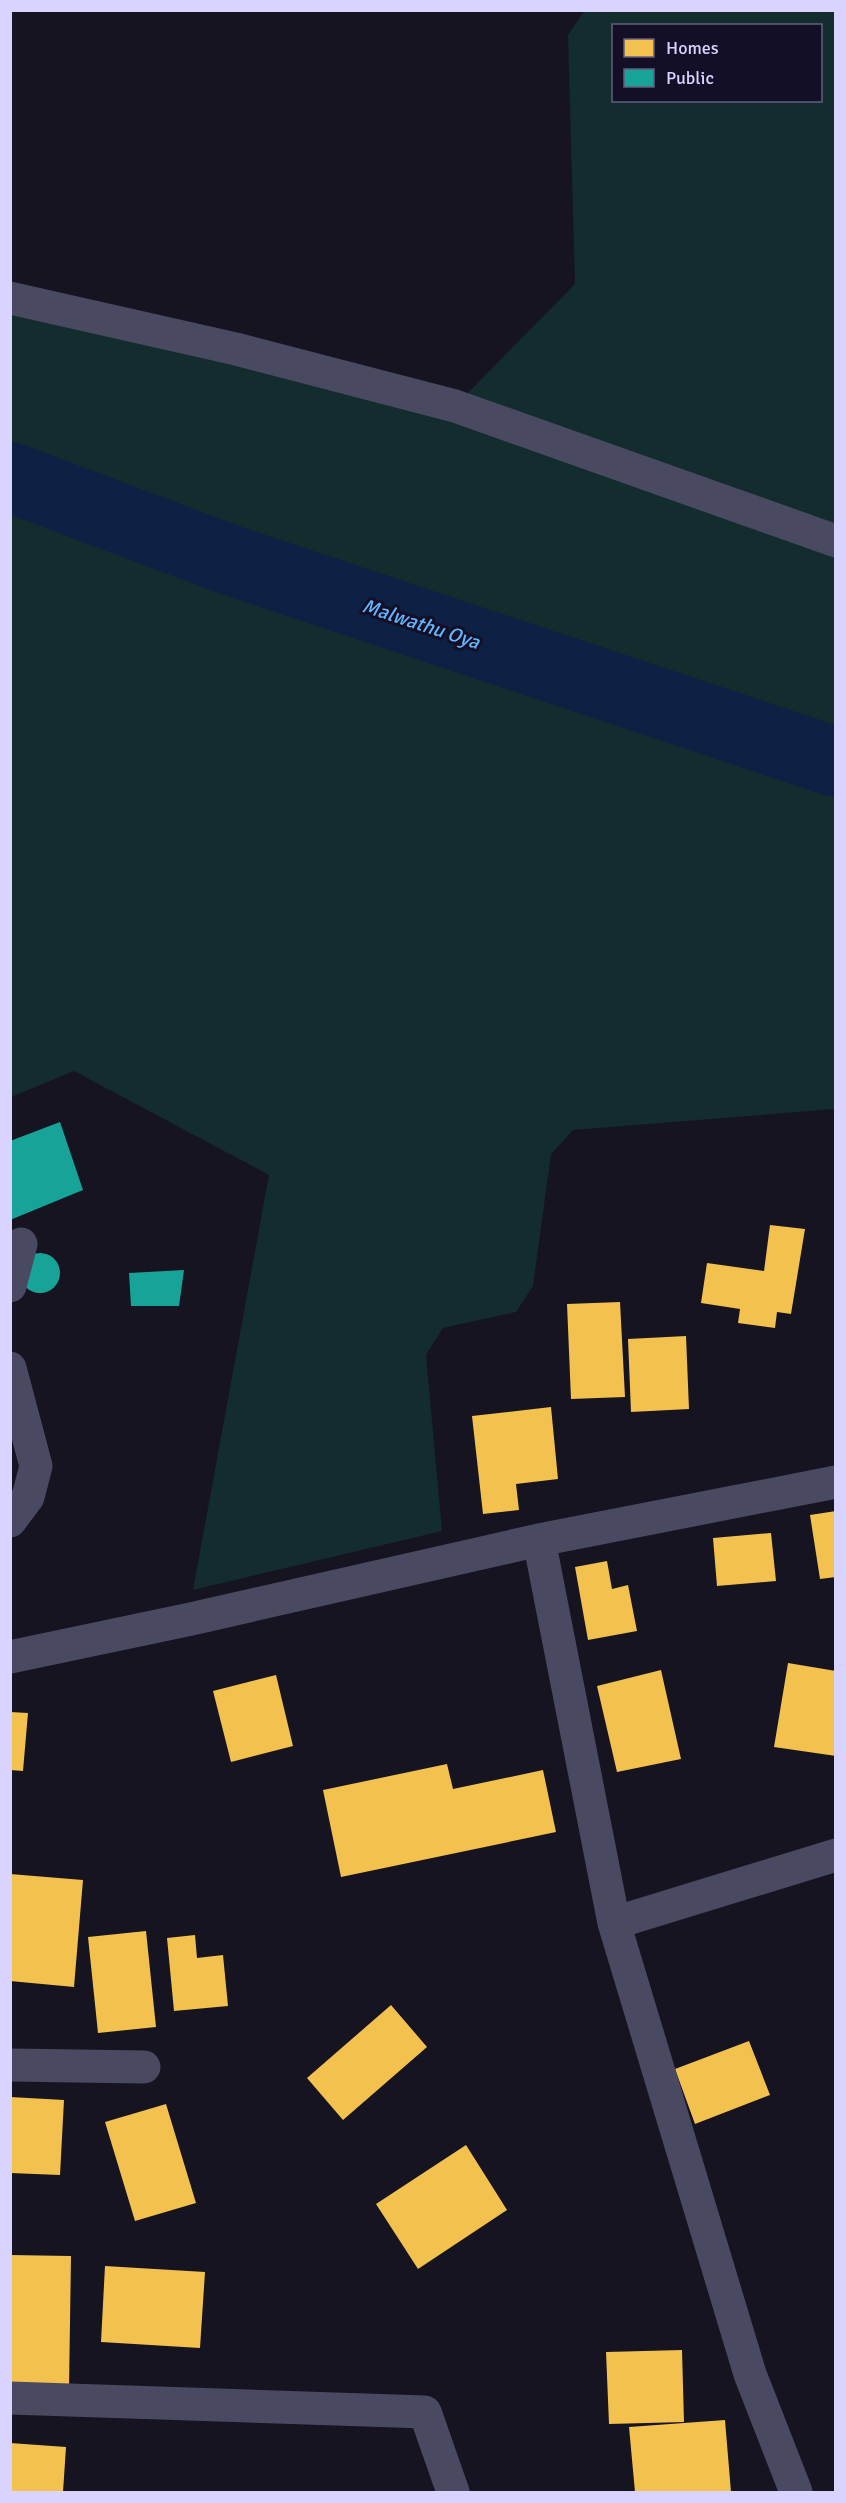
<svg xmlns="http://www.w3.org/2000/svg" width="846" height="2503" font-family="Signika,sans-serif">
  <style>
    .green { fill: #132c2d; fill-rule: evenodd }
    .homes { fill: #f2c14e }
    .public { fill: #17a398 }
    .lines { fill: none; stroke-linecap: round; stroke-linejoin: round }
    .river { stroke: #0d2144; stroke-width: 70 }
    .minor { stroke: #4a4962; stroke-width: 33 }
    .labels { text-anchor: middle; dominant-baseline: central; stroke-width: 6; stroke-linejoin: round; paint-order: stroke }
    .water-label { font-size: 20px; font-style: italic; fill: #62b6ff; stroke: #130f26 }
  </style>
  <rect width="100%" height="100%" fill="#161421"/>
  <path class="green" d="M584,11H835V1109L573,1130L551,1154L533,1286L516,1312L443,1328L426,1355L442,1531L193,1590L269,1175L74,1071L11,1097V301L455,406L575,284L568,35ZM614,26H820V100H614Z"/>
  <path class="homes" d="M770,1225L805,1229L791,1314L777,1312L775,1328L738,1323L740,1309L701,1303L707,1263L764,1271Z
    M620,1302L625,1397L571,1399L567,1304Z
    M686,1336L689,1409L631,1412L628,1339Z
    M551,1407L558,1479L516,1484L519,1510L483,1514L472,1416Z
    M836,1511V1577L820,1579L810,1515Z
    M771,1533L776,1581L717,1586L713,1538Z
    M607,1561L612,1589L628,1585L637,1631L588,1640L575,1567Z
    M788,1663L836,1671V1756L774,1747Z
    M661,1670L681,1759L617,1772L597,1686Z
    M276,1675L293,1746L231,1762L213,1691Z
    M10,1712L28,1713L23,1771L10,1770Z
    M447,1764L453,1789L543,1770L556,1832L341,1877L323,1790Z
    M10,1874L83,1880L74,1987L10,1981Z
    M146,1931L156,2027L98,2033L88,1937Z
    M195,1935L197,1958L223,1955L228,2006L174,2011L167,1938Z
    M391,2005L427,2047L343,2120L307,2078Z
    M749,2041L770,2095L695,2124L675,2069Z
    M10,2097L64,2100L60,2175L10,2173Z
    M166,2104L196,2203L135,2221L105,2122Z
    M466,2145L507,2210L418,2269L376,2204Z
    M10,2255L71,2256L69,2389L10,2388Z
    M105,2266L205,2272L200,2348L101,2342Z
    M682,2350L684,2422L609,2424L606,2352Z
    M725,2420L731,2492H635L629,2427Z
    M10,2443L66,2447L63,2492H10Z"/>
  <path class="public" d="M60,1122L83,1190L10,1220V1141Z
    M20 1273a20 20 0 1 1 40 0a20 20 0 1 1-40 0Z
    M184,1270L179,1306H131L129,1273Z"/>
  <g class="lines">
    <path class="river" d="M10,477L230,560L836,762"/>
    <path class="minor" d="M10,298L236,349L455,406L836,541
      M10,1286L21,1244
      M10,1368L36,1466L28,1497L10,1521
      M539,1540L614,1923
      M10,1657L191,1619L539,1540L836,1482
      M10,2065L144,2067
      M10,2398L425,2412L453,2492
      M796,2492L750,2374L614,1923L836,1855"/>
  </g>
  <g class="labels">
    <g class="water-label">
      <text transform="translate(421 624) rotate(18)">Malwathu Oya</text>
    </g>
  </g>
  <rect width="846" height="2503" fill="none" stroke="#d9d4ff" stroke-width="24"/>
  <rect x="612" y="24" width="210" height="78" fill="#130f26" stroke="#625e7d" stroke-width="1.5"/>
  <rect x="624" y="39" width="30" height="18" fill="#f2c14e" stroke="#625e7d" stroke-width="1.5"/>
  <text x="666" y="54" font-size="18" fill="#d9d4ff">Homes</text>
  <rect x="624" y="69" width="30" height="18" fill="#17a398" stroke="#625e7d" stroke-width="1.5"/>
  <text x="666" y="84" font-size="18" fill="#d9d4ff">Public</text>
</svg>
